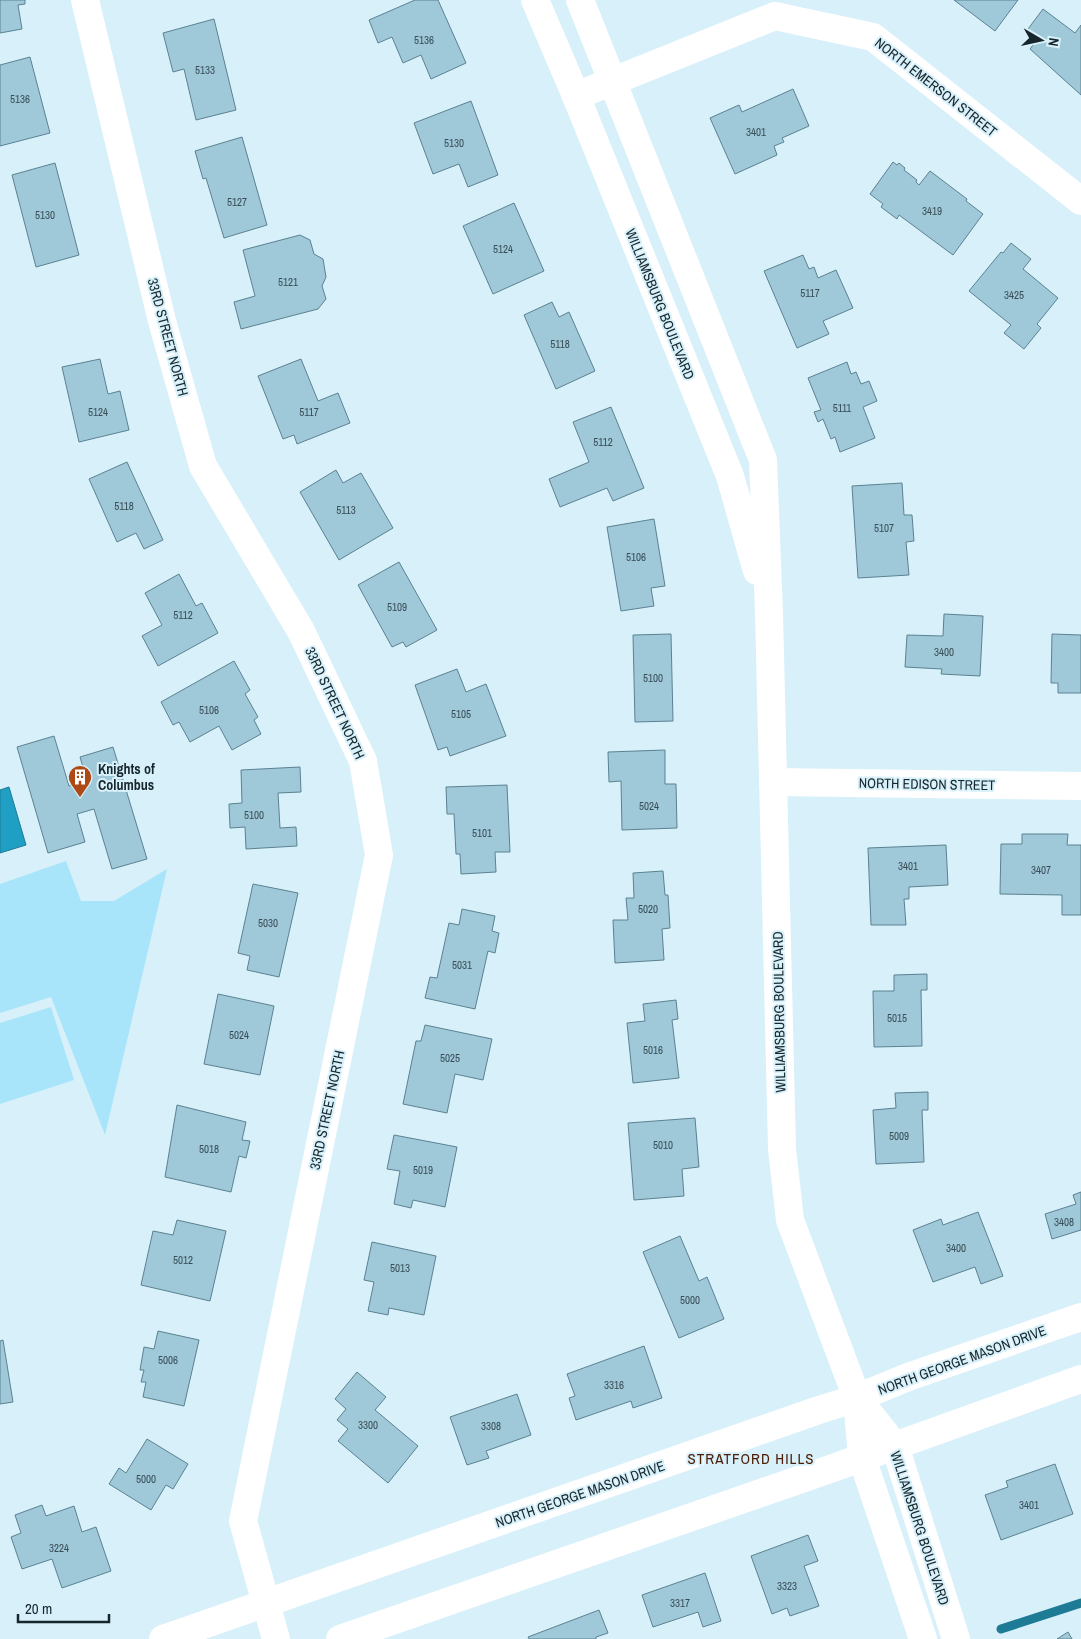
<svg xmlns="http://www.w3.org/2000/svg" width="1081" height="1639" font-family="'Archivo Narrow',sans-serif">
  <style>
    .green { fill: #a8e4fa }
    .water { fill: #209fc4; stroke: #1d7b96 }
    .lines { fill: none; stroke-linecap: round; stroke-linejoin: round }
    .stream { stroke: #1d7b96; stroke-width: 9 }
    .building { fill: #9fc8d8; stroke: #5b8291 }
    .minor { stroke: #fff; stroke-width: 28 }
    .major { stroke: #fff; stroke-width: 28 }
    .labels { text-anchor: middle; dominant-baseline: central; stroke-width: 4; stroke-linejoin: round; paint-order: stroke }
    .number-label { font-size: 11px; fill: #384e57 }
    .street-label { font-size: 14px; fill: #16262c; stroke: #d7f0fa }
    .poi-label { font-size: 14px; font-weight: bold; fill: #16262c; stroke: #d7f0fa; text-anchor: start }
    .neighbourhood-label { font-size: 15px; letter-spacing: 1px; fill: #4d1d06; stroke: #d7f0fa }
  </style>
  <rect width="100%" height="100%" fill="#d7f0fa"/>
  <path class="green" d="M66,861L81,901H114L167,869L105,1135L51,997L0,1013V884Z
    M51,1007L74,1080L0,1104V1023Z"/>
  <path class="water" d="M9,787L26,845L0,853V790Z"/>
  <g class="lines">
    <path class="stream" d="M1001,1629L1081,1603"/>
  </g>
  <path class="building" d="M0,0H25V4L18,5L22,29L0,33Z
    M415,0H438L466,63L431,79L421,55L403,63L392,37L378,43L369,20Z
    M954,0H1018L995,31Z
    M1043,9L1075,33L1081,25V95L1030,49L1039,37L1028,29Z
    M214,19L236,110L196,120L184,69L173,72L163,33Z
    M30,57L50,133L0,146V65Z
    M793,89L809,126L782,138L784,142L774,146L777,155L735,174L710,118L739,105L742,112Z
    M471,101L498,175L468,187L459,164L433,174L414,123Z
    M242,137L267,225L224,238L206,178L203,179L195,151Z
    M893,162L897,165L899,163L905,168L904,170L917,180L916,182L919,185L930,171L967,199L966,201L983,214L953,255L899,215L897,219L881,207L883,204L870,194Z
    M55,163L79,255L36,267L12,175Z
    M514,203L544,271L493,294L463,226Z
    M300,235L310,240L314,254L323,259L326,277L322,286L326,299L318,309L241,329L234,302L255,296L243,250Z
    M1011,243L1031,259L1023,269L1058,298L1037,324L1041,328L1024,349L1004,333L1011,325L969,291L1001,252L1003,253Z
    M803,255L809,269L814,267L818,278L836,270L853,308L823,321L829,334L797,348L764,271Z
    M552,302L559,317L569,312L595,371L556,389L524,315Z
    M100,359L108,394L120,391L129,430L79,442L62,367Z
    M301,359L318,401L338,393L350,423L297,444L294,435L283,439L258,376Z
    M847,362L851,374L856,372L861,384L869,381L877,401L863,407L875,438L840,452L835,437L831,439L823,419L818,422L814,412L821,410L808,378Z
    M611,407L644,488L613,501L607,488L560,507L549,479L589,462L573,422Z
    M127,462L163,540L144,549L136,533L117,542L89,479Z
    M336,470L343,483L361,473L393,528L339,560L300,492Z
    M902,483L904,515H912L914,541L906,542L909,575L858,578L852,486Z
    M654,519L665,586L651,588L654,606L621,611L607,527Z
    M399,562L437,630L406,647L403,642L392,647L358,585Z
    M179,574L196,606L202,603L218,633L158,666L142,636L162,625L145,593Z
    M944,614L983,616L980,676L941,674L942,669L905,667L907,635L943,636Z
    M671,634L673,721L635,722L633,635Z
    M1052,634L1081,635V693H1058V683H1051Z
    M234,661L250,690L245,694L258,717L254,720L261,734L232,750L219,726L190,742L179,722L173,725L161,702Z
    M457,669L466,692L486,684L506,736L450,756L447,747L438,750L415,685Z
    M54,736L69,786L87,781L80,757L113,747L147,859L112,869L94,809L77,814L85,842L48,853L17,747Z
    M665,750V784H676L677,828L622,830L621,781L609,782L608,752Z
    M300,767L301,792L278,793L280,828L296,827L297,846L246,849L245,827L230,828L229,804L242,803L241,770Z
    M507,785L510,852H495L496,872L461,874L460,854H456L454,814H447L446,787Z
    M1022,834H1068L1067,845H1081V915H1062V895L1000,894L1001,844H1022Z
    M946,845L948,885L909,887V899H904L906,925H871L868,848Z
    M663,871L665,895H668L670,928L662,929L664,960L615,963L613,920H628L626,898H634L633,873Z
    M253,884L298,893L279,977L247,970L250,956L238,953Z
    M462,909L495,916L492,931L499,933L495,953L488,951L475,1009L425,998L430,977L437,978L449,923L459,925Z
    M927,974V990H921L922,1046L874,1047L873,991H894V975Z
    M218,994L274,1006L260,1075L204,1064Z
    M676,1000L678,1019L672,1020L679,1078L633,1083L627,1023L645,1021L643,1004Z
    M425,1025L492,1039L483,1080L455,1074L447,1113L403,1104L416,1041H421Z
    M928,1092V1110H922L924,1162L876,1164L873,1110L896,1108L895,1093Z
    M177,1105L246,1122L242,1140L250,1141L246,1158L239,1156L231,1192L165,1177Z
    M695,1118L699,1167L682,1169L684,1196L634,1200L628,1123Z
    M394,1135L457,1147L445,1207L413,1200L411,1208L394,1204L400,1171L387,1169Z
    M1081,1192V1230L1052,1239L1045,1214L1076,1204L1073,1195Z
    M978,1212L1003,1276L981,1284L975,1267L933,1282L913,1230L941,1219L943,1225Z
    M177,1220L226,1231L210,1301L141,1285L153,1231L173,1235Z
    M680,1236L699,1281L707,1277L724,1319L679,1338L643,1252Z
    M372,1242L436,1256L424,1315L389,1308L388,1315L368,1311L374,1282L364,1280Z
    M158,1331L199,1340L184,1406L143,1397L146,1382H141L144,1370H140L144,1347L154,1349Z
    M3,1340L13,1402L0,1404V1341Z
    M644,1346L662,1398L633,1408L631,1401L576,1420L569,1398L575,1396L567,1374Z
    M357,1372L386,1397L375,1410L418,1446L388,1483L338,1441L348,1429L337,1420L346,1409L335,1399Z
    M517,1394L531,1435L486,1451L489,1458L467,1465L450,1417Z
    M147,1439L188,1464L173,1489L166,1485L151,1510L109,1484L119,1468L126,1473Z
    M1055,1464L1073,1514L1001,1540L985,1495L1008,1487L1006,1481Z
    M42,1505L46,1516L74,1506L82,1532L96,1527L111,1571L62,1588L52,1559L22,1569L11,1537L21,1533L15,1515Z
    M808,1535L818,1561L804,1566L819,1606L790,1616L787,1608L772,1614L751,1556Z
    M705,1573L721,1621L703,1627L698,1612L653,1627L642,1595Z
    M599,1610L608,1633L596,1637V1639H529L528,1637Z
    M1068,1632L1072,1639H1057Z"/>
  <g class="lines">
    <path class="minor" d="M85,0L162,321L203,466L301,631L363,761L379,855L243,1521L276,1639
      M576,96L775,16L873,37L1081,201
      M773,782L1081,786
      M163,1639L816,1411L857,1398L908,1377L1081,1317
      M340,1639L833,1468L1081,1379"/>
    <path class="major" d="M535,0L576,96L730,476L757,571
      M580,0L763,460L769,613L782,1149L790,1220L857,1398L862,1458L923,1639
      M857,1398L895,1446L956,1639"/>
  </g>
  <defs>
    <g id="building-pin" transform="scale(1.25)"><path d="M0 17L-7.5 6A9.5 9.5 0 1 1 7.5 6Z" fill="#ad4915" stroke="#d7f0fa"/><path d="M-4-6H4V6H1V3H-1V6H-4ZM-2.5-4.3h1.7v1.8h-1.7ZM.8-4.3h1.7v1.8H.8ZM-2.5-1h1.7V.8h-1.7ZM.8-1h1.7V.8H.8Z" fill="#fff"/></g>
  </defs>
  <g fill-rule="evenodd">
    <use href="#building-pin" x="80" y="777"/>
  </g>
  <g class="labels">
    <g class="number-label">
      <text x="424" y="40">5136</text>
      <text x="205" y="70">5133</text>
      <text x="20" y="99">5136</text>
      <text x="756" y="132">3401</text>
      <text x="454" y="143">5130</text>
      <text x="237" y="202">5127</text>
      <text x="932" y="211">3419</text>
      <text x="45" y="215">5130</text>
      <text x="503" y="249">5124</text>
      <text x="288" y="282">5121</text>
      <text x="810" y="293">5117</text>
      <text x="1014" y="295">3425</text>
      <text x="560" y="344">5118</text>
      <text x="842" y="408">5111</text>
      <text x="98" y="412">5124</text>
      <text x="309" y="412">5117</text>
      <text x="603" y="442">5112</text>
      <text x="124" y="506">5118</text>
      <text x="346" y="510">5113</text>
      <text x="884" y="528">5107</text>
      <text x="636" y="557">5106</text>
      <text x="397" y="607">5109</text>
      <text x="183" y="615">5112</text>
      <text x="944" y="652">3400</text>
      <text x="653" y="678">5100</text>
      <text x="209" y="710">5106</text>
      <text x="461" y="714">5105</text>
      <text x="649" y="806">5024</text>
      <text x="254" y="815">5100</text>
      <text x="482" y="833">5101</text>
      <text x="908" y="866">3401</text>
      <text x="1041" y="870">3407</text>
      <text x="648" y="909">5020</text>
      <text x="268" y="923">5030</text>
      <text x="462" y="965">5031</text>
      <text x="897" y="1018">5015</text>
      <text x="239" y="1035">5024</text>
      <text x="653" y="1050">5016</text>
      <text x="450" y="1058">5025</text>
      <text x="899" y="1136">5009</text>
      <text x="663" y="1145">5010</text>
      <text x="209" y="1149">5018</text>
      <text x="423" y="1170">5019</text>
      <text x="1064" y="1222">3408</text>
      <text x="956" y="1248">3400</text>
      <text x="183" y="1260">5012</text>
      <text x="400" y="1268">5013</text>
      <text x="690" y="1300">5000</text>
      <text x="168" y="1360">5006</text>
      <text x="614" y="1385">3316</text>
      <text x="368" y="1425">3300</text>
      <text x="491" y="1426">3308</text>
      <text x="146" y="1479">5000</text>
      <text x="1029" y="1505">3401</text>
      <text x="59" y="1548">3224</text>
      <text x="787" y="1586">3323</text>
      <text x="680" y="1603">3317</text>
    </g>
    <g class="street-label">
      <text transform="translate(936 87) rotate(38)">NORTH EMERSON STREET</text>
      <text transform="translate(660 304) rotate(68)">WILLIAMSBURG BOULEVARD</text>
      <text transform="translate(168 337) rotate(75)">33RD STREET NORTH</text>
      <text transform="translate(335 703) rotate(65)">33RD STREET NORTH</text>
      <text transform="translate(927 784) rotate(1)">NORTH EDISON STREET</text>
      <text transform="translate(779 1012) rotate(-91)">WILLIAMSBURG BOULEVARD</text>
      <text transform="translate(327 1110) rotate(-78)">33RD STREET NORTH</text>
      <text transform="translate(962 1360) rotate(-20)">NORTH GEORGE MASON DRIVE</text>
      <text transform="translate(580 1494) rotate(-19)">NORTH GEORGE MASON DRIVE</text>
      <text transform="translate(920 1528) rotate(72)">WILLIAMSBURG BOULEVARD</text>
    </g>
    <g class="poi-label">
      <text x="98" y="769">Knights of<tspan x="98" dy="16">Columbus</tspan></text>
    </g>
    <g class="neighbourhood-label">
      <text x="751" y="1458">STRATFORD HILLS</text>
    </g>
  </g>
  <g transform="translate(1041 40) rotate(99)" stroke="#d7f0fa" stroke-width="4" paint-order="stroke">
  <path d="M0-4L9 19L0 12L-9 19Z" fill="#16262c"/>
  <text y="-8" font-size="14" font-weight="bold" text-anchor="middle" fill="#16262c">N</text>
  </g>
  <path d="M18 1614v8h91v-8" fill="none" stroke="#16262c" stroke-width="2.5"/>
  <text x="25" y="1614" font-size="15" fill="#16262c" stroke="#d7f0fa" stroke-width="4" paint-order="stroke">20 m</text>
</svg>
